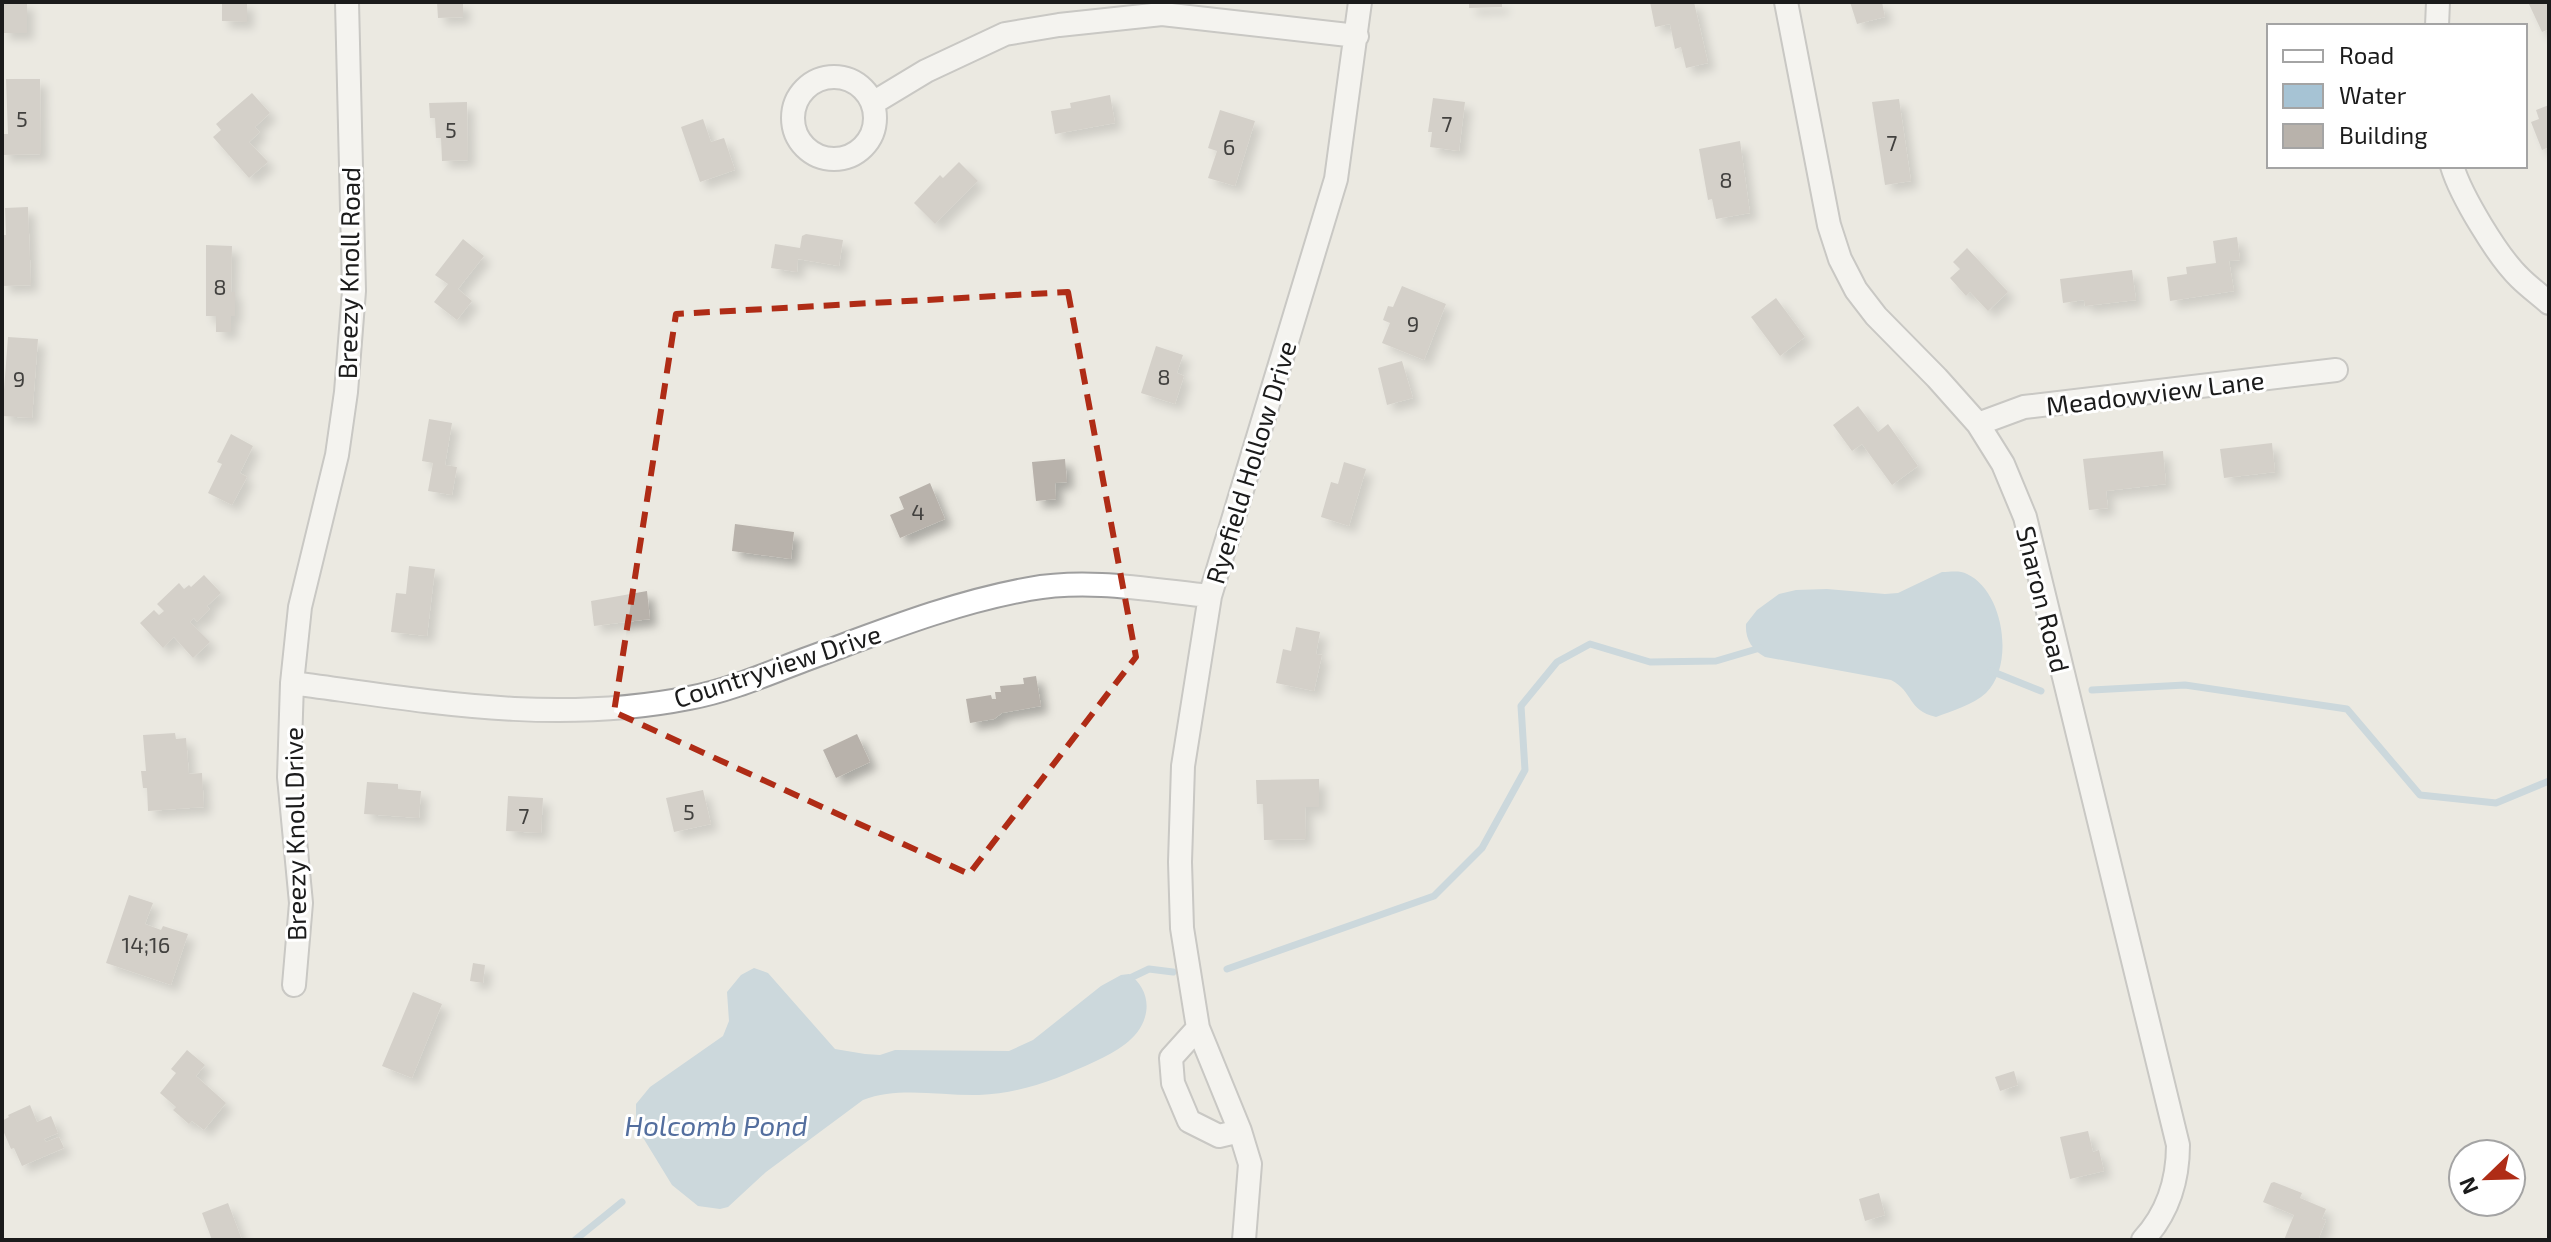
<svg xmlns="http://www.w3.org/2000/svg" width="2551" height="1242" font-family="'Exo 2',sans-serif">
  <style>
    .water { fill: #a6c3d4 }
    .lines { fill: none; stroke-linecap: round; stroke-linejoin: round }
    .stream { stroke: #a6c3d4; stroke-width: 7 }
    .building { fill: #b8b2ab; filter: url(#shadow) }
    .minor-casing { stroke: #9f9f9f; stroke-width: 26 }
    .minor { stroke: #fff; stroke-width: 22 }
    .marked { fill: none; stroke: #af2c16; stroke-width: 6; stroke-dasharray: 16 10; stroke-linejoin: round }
    .labels { text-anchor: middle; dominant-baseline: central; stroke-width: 6; stroke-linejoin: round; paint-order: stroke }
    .number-label { font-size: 22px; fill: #42413f }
    .street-label { font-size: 26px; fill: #1b1b1b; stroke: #fff }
    .water-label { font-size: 28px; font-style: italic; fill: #536e9e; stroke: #fff }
  </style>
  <defs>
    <filter id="shadow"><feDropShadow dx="7" dy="7" stdDeviation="4" flood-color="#0004"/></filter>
  </defs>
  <rect width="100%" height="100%" fill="#ebe9e1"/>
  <path class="water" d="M1942,572C1950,572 1960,570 1967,574C2004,591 2015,665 1986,693C1973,705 1951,711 1936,717C1907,710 1914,692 1891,680L1765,657C1752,650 1745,639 1746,624L1757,610L1779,594L1796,590L1827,589L1885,594L1898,593Z
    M754,968L768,973L835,1049L865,1054L880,1055L895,1050L1009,1051L1033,1040L1101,986L1121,975L1129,974C1143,984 1150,1000 1145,1017C1139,1039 1115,1052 1096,1061C1057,1079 1023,1093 979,1095C941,1096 899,1086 863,1100L766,1172L728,1207L720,1209L698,1206L672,1185L642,1136L636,1120V1104L650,1087L723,1036L729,1021L727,992L741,975Z"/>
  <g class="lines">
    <path class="stream" d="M1991,671L2041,691
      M2092,690L2185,685L2347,709L2420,795L2496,803L2549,781
      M1227,969L1434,896L1482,848L1525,770L1521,706L1557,662L1590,644L1650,662L1716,661L1760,648
      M1126,980L1149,969L1173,972
      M575,1240L622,1202"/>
  </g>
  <path class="building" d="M2,2H27V33H2Z
    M222,2H247V22L222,21Z
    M437,2H463V17L438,18Z
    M1469,2H1502V7L1469,8Z
    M1650,2H1694L1708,63L1686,68L1681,47L1675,49L1670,24L1655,27Z
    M1850,2H1882L1885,17L1857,24Z
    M2528,2H2549V29L2542,32Z
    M6,79H40L41,154L2,155V134H8Z
    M252,93L270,113L255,127L260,132L249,142L268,162L249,178L213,137L221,130L216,124Z
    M1110,95L1115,123L1055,134L1051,111L1071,108L1070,103Z
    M1433,98L1465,102L1459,151L1430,147L1432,132H1428Z
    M1899,99L1911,181L1885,185L1872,102Z
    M467,102L468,160L442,161L441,138H436L435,118H430L429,103Z
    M2549,105V147L2542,150L2531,122L2539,119L2536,110Z
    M1220,110L1255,121L1235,186L1208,178L1217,151L1208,148Z
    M703,119L711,142L724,138L735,170L700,182L681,127Z
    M1740,141L1750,213L1716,219L1712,199L1708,200L1699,149Z
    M959,162L978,181L935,224L914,203L940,175L943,178Z
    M28,207L31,285L2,286V235H6L5,208Z
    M806,234L843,240L839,266L798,259L797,272L771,268L775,244L800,248L802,236Z
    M2237,237L2240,260L2229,261L2234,291L2170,301L2167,277L2187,274L2186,267L2216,263L2213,241Z
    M463,239L484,256L458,289L472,301L457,320L434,302L448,284L435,275Z
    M206,245L232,246L231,292H235V316H231V332H216V316H206Z
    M1967,248L2008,292L1988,311L1970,292L1966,296L1950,278L1960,269L1953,262Z
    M2132,270L2136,300L2085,306L2084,300L2063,303L2060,279Z
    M1402,286L1446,304L1424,360L1382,343L1390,323L1383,320L1388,306L1393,307Z
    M1776,298L1805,337L1780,356L1751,317Z
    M8,337L38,339L32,418L2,416Z
    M1156,346L1183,355L1177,373L1184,376L1175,404L1141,393Z
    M1402,361L1413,398L1387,405L1378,368Z
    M1858,406L1878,432L1888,424L1918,466L1892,485L1862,444L1852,451L1833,425Z
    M429,419L452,423L445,465L457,467L452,495L428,491L433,463L422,461Z
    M231,434L253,446L240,473L247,477L232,505L208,493L222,464L217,462Z
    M2272,443L2275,472L2224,478L2220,449Z
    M2163,451L2166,484L2106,491L2108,508L2089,510L2083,459Z
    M1065,459L1067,482L1055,483L1056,499L1036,501L1032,462Z
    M1344,462L1366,469L1349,526L1321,517L1331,482L1338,484Z
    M930,483L945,519L900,538L890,515L904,509L899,497Z
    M735,524L794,532L791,559L732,551Z
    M409,566L435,569L427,636L391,632L396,593L406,594Z
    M204,575L221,593L207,606L210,609L197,622L194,618L190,622L210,642L193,658L174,637L163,648L140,623L154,610L159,615L164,611L157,604L179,583L184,589L189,585L191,587Z
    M647,591L650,619L594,626L591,601Z
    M1296,627L1320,632L1316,654L1322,655L1314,691L1276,683L1283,649L1291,651Z
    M1036,676L1041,706L1002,713L994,719L970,723L966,699L991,695L992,699H996L995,692H1001L1000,686L1024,684L1023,678Z
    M175,733L176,739L186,738L189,774L202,773L204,807L148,811L147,788H143L141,771H146L143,735Z
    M857,734L870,762L836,778L823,750Z
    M1319,779V807H1305L1306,839L1264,840L1263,804H1257L1256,780Z
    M367,782L398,784V789L421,791L419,818L364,814Z
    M703,790L711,824L674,832L666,798Z
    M508,796L543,798L541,833L506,831Z
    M129,895L153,903L145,924L161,930L163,926L188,934L171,985L106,963Z
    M473,963L485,965L483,983L470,981Z
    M413,992L442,1004L412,1078L382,1066Z
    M187,1050L205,1065L196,1076L226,1103L204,1130L192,1121L189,1124L173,1110L176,1107L160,1093L176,1073L171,1069Z
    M2014,1071L2018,1085L2000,1091L1995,1077Z
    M30,1105L37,1122L51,1116L58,1133L44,1139L46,1142L59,1137L64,1148L22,1166L14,1148L11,1149L2,1128V1121L9,1117L8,1115Z
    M2088,1131L2093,1152L2099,1150L2104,1171L2070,1179L2060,1137Z
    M2274,1182L2302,1193L2300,1198L2326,1209L2322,1219L2326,1220L2318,1240H2284L2294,1215L2263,1202L2271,1183Z
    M1879,1193L1885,1215L1865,1221L1859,1199Z
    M228,1203L242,1240H212L202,1213Z"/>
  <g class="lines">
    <g class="minor-casing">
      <path id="minor" d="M1786,2L1829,225L1840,259L1856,290L1876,316L1937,378L1978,424L2003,464L2025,517L2178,1145C2178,1182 2168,1213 2143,1240
        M2437,26L2438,2
        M793 118a41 41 0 1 1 82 0a41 41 0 1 1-82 0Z
        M873,103L926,71L1005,34L1059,25L1162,14L1357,36
        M2452,166C2461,196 2498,257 2520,278C2529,287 2540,295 2549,303
        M1978,424L2024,407L2336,370
        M292,683C427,701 553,725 689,698C728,691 767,674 804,660C878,633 951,603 1029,589C1088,578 1151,590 1210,596
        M294,985L301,903L289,777L292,683L300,607L337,455L346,392L354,291L347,2
        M1198,1028L1171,1058L1173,1083L1189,1121L1219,1136L1240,1131L1250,1164L1244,1240
        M1240,1131L1198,1028L1182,928L1180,862L1183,766L1210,596L1336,179L1360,2"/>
    </g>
    <use href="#minor" class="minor"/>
  </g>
  <path d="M0 0H2551V1242H0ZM1068,292L1136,657L969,874L614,712L676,314Z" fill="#ebe9e1" fill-opacity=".55" fill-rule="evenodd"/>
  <path class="marked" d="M1068,292L1136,657L969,874L614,712L676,314Z"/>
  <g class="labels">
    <g class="number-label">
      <text x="22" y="118">5</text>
      <text x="1447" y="123">7</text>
      <text x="451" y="129">5</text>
      <text x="1892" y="142">7</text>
      <text x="1229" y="146">6</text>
      <text x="1726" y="179">8</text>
      <text x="220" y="286">8</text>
      <text x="1413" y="323">9</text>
      <text x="1164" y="376">8</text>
      <text x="19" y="378">9</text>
      <text x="918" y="511">4</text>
      <text x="689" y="811">5</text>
      <text x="524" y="815">7</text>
      <text x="146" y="944">14;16</text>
    </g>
    <g class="street-label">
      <text transform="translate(348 273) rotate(-89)">Breezy Knoll Road</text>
      <text transform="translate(2155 392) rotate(-7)">Meadowview Lane</text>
      <text transform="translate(1250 462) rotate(-73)">Ryefield Hollow Drive</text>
      <text transform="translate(2044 599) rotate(76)">Sharon Road</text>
      <text transform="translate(777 665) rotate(-18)">Countryview Drive</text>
      <text transform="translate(294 834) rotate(-91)">Breezy Knoll Drive</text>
    </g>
    <g class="water-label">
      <text x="716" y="1125">Holcomb Pond</text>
    </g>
  </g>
  <rect width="2551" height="1242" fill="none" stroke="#1b1b1b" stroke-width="8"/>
  <rect x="2267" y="24" width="260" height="144" fill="#ffffff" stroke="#a4a4a4" stroke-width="2"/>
  <rect x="2283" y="50" width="40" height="12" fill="#ffffff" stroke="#a4a4a4" stroke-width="2"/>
  <text x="2339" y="64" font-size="24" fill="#1b1b1b">Road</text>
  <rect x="2283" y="84" width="40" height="24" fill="#a6c3d4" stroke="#a4a4a4" stroke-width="2"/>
  <text x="2339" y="104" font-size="24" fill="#1b1b1b">Water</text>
  <rect x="2283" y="124" width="40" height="24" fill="#b8b2ab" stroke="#a4a4a4" stroke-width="2"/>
  <text x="2339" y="144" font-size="24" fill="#1b1b1b">Building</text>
  <g transform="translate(2487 1178) rotate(247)"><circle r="38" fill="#ffffff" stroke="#a4a4a4" stroke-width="2"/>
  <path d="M0-6L14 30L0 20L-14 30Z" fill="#af2c16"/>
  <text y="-12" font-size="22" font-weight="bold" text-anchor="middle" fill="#1b1b1b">N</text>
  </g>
</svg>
